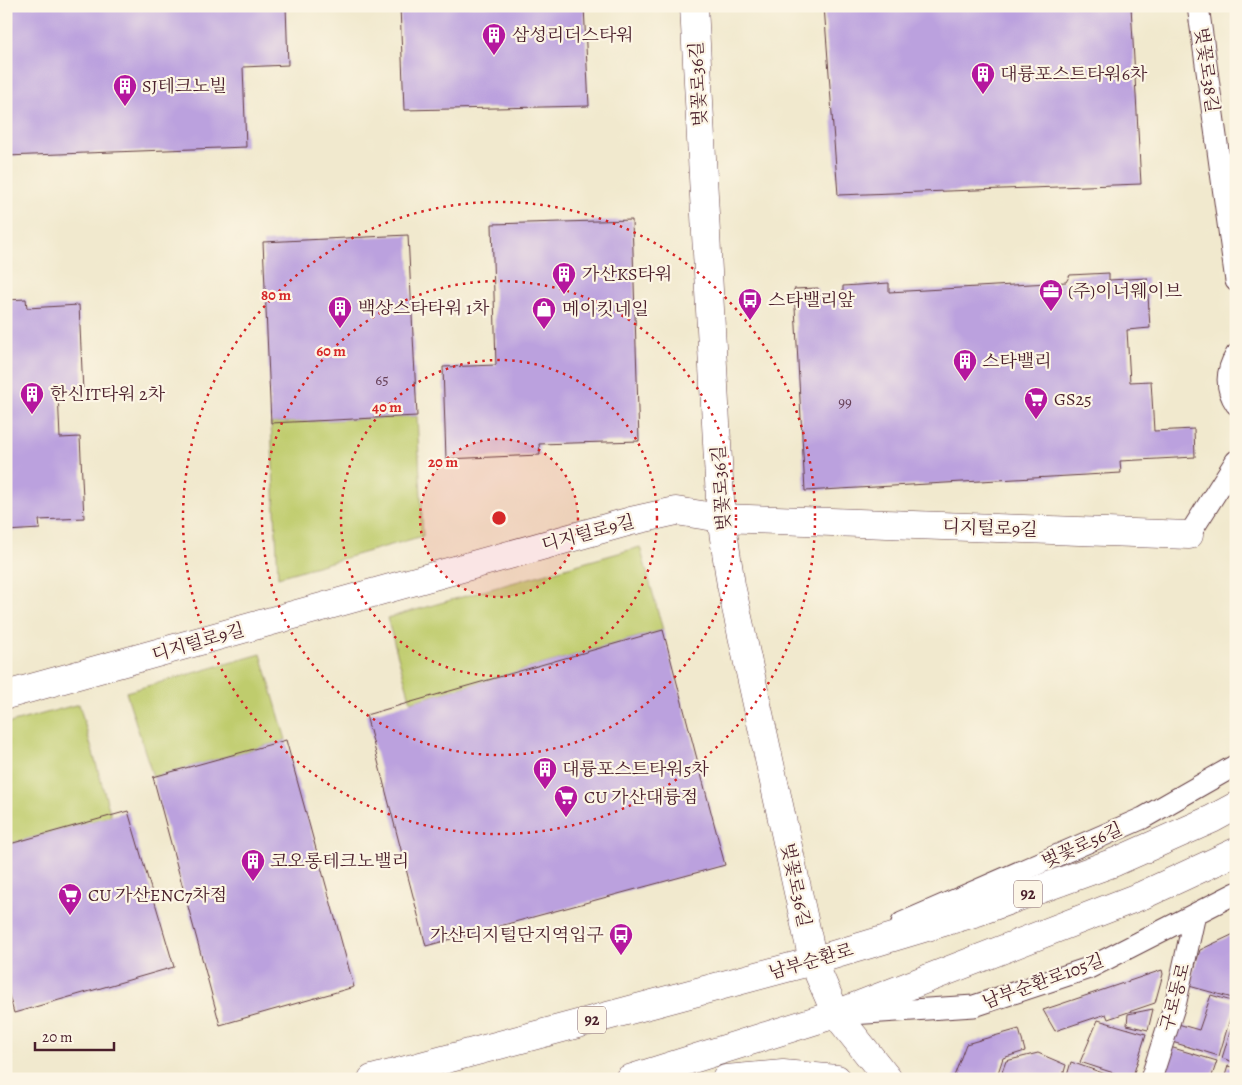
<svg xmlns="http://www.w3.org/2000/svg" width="1242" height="1085" font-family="Alegreya,'Noto Serif KR',serif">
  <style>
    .green { fill: #bfcc6d; stroke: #84764c }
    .building { fill: #bba1de }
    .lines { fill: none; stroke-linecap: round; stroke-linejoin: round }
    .street-casing { stroke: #633d43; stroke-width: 23 }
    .secondary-casing { stroke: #633d43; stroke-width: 29 }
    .primary-casing { stroke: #633d43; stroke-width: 29 }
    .street { stroke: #fff; stroke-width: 21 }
    .secondary { stroke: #fff; stroke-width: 28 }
    .primary { stroke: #fff; stroke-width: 28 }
    .ring { fill: none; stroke: #d62828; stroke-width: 2.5; stroke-dasharray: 2.5 5 }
    .labels { text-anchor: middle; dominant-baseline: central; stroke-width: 4.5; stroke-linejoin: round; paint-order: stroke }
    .number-label { font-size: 15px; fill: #664058 }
    .shield { fill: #fcf5e5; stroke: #7f5f63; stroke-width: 1 }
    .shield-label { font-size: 16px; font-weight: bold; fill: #4a1f2b }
    .poi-label { font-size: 18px; fill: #4a1f2b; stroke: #fcf5e5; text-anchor: start }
    .street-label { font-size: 18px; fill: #4a1f2b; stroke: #fcf5e5 }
    .centre { fill: #d62828; stroke: #fcf5e5; stroke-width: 2.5 }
    .ring-label { font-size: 15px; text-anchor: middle; font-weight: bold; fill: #d62828; stroke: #fcf5e5; stroke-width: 4.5; stroke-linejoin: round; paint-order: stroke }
  </style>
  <rect width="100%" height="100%" fill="#fcf5e5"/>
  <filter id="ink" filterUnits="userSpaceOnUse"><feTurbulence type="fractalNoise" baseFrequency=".02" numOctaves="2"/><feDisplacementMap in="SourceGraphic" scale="10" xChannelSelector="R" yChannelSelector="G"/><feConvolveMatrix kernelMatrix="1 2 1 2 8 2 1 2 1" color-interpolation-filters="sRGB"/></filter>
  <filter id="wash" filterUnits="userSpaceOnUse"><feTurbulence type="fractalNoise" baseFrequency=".0096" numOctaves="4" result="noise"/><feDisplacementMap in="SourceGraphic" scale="20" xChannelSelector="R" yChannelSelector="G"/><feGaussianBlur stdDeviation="1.12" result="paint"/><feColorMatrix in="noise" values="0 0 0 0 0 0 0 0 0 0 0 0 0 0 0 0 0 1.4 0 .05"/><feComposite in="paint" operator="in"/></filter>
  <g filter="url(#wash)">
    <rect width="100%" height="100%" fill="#f1e9ce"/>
    <path class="green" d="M417,416L423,536L278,577L271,423Z
      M640,547L663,630L411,702L387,618Z
      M261,654L286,740L153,777L126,692Z
      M79,704L111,816L6,845V724Z"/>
    <g id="blocks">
      <path class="building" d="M6,6H286L288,65L243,67L246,147L6,156Z
        M400,6H584L589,106L404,110Z
        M824,6H1131L1141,184L838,195Z
        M632,220L639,441L539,444L540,455L446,459L443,367L496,365L492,224Z
        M408,235L417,416L271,423L263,242Z
        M1109,273V280L1147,278L1150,328L1127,330L1130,382L1151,381L1154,431L1194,429L1195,457L1120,461L1121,473L805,491L794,289L818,288V295L843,294V286L889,283V292L1066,282L1070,275Z
        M26,299L27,308L79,305L83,392L58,393L60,438L80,437L84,518L39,520L40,529L6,531V300Z
        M663,630L725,865L426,946L366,715Z
        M286,740L354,987L220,1025L153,777Z
        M128,811L174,967L14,1013L6,985V845Z
        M1236,933V999L1189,986L1200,950Z
        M1162,970L1163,974L1155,1003L1108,1019L1106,1014L1055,1031L1043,1010Z
        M1211,995L1235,1002L1219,1056L1172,1042L1178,1024L1199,1030Z
        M1153,1009L1148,1030L1127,1025L1128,1014Z
        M1098,1020L1146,1034L1132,1079L1080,1062Z
        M1019,1029L1025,1051L1003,1058L996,1079H953L966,1044Z
        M1231,1029L1236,1030V1063L1222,1058Z
        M1170,1047L1217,1061L1211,1079H1162Z
        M1038,1053L1066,1065L1062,1079H1013L1002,1072L1006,1061Z
        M1071,1062L1117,1078V1079H1066Z
        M1228,1066L1236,1068V1079H1224Z"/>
    </g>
  </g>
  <g filter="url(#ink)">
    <use href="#blocks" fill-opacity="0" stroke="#633d43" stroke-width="1"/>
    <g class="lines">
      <g class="street-casing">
        <path id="street" d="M1198,6L1236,281
          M1236,355C1226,371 1225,388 1236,404
          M1189,535L1236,461
          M902,923L1143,818L1236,765
          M851,1014L974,1006L1089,968L1236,893
          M1151,1079L1176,1001L1195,914"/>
      </g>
      <g class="secondary-casing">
        <path id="secondary" d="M694,6L721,518L731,585L813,961L836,1014L888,1079
          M6,695L631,521L676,511L721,518L1189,535"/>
      </g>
      <g class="primary-casing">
        <path id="primary" d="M372,1079L813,961L977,912L1115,862L1212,819L1236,806
          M629,1079L836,1014L1143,895L1236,852
          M726,1079L783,1074L837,1079"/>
      </g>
      <use href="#street" class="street"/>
      <use href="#secondary" class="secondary"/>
      <use href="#primary" class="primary"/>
    </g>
  </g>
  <circle cx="499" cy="518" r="79" fill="#d62828" fill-opacity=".12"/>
  <g class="ring">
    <circle cx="499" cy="518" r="79"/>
    <circle cx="499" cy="518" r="158"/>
    <circle cx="499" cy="518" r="237"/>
    <circle cx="499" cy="518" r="316"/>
  </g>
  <defs>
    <g id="building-pin" transform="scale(1.25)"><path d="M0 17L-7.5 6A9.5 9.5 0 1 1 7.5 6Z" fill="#b5179e" stroke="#fcf5e5"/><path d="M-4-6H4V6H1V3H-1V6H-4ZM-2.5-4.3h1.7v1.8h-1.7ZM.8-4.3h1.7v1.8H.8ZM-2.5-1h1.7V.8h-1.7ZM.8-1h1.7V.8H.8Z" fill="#fff"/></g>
    <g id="office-pin" transform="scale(1.25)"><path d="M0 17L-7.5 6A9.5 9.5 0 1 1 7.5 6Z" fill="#b5179e" stroke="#fcf5e5"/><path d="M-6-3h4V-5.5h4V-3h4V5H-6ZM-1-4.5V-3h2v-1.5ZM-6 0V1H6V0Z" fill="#fff"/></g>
    <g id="bus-pin" transform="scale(1.25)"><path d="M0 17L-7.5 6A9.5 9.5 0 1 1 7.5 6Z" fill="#b5179e" stroke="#fcf5e5"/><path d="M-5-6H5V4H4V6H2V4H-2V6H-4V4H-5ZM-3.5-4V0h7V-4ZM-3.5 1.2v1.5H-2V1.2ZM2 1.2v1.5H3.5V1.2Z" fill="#fff"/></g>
    <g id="shop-pin" transform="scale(1.25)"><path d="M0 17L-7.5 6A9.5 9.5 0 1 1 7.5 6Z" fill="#b5179e" stroke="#fcf5e5"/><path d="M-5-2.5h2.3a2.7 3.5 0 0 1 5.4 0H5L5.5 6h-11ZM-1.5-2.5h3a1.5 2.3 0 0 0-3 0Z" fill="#fff"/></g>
    <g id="supermarket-pin" transform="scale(1.25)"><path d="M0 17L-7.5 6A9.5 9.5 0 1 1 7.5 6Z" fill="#b5179e" stroke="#fcf5e5"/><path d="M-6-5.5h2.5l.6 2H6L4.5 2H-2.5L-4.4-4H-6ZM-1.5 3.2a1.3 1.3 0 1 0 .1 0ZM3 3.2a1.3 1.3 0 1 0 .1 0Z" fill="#fff"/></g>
  </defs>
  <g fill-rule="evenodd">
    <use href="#building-pin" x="494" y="35"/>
    <use href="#building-pin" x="983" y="74"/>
    <use href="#building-pin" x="125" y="86"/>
    <use href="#building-pin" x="564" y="274"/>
    <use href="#office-pin" x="1051" y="291"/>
    <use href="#bus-pin" x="750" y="300"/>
    <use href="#building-pin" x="340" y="308"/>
    <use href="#shop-pin" x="544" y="309"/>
    <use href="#building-pin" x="965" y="361"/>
    <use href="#building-pin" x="32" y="394"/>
    <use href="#supermarket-pin" x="1036" y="399"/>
    <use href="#building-pin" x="545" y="769"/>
    <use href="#supermarket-pin" x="566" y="797"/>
    <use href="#building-pin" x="253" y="861"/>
    <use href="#supermarket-pin" x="70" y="895"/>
    <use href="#bus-pin" x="621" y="935"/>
  </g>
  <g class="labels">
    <g class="number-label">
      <text x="382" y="380">65</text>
      <text x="845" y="402">99</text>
    </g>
    <g class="shield">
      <rect x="1014" y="880.5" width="28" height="27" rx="4"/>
      <rect x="578" y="1006.5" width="28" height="27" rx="4"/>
    </g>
    <g class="shield-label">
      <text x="1028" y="894">92</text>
      <text x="592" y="1020">92</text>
    </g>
    <g class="poi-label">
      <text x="512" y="35">삼성리더스타워</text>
      <text x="1000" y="74">대륭포스트타워6차</text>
      <text x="142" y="86">SJ테크노빌</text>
      <text x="582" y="274">가산KS타워</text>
      <text x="1068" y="291">(주)이너웨이브</text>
      <text x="768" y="300">스타밸리앞</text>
      <text x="358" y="308">백상스타타워 1차</text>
      <text x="562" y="309">메이킷네일</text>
      <text x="982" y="361">스타밸리</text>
      <text x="50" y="394">한신IT타워 2차</text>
      <text x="1054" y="399">GS25</text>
      <text x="562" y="769">대륭포스트타워5차</text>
      <text x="584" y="797">CU 가산대륭점</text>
      <text x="270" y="861">코오롱테크노밸리</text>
      <text x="88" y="895">CU 가산ENC7차점</text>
      <text x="604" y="935" text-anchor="end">가산디지털단지역입구</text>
    </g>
    <g class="street-label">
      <text transform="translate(1207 70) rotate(82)">벚꽃로38길</text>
      <text transform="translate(698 84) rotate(-93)">벚꽃로36길</text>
      <text transform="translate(721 488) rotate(-94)">벚꽃로36길</text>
      <text transform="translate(990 528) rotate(2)">디지털로9길</text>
      <text transform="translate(588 533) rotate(-15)">디지털로9길</text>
      <text transform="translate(198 642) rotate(-16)">디지털로9길</text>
      <text transform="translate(1082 845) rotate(-24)">벚꽃로56길</text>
      <text transform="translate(796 885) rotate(78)">벚꽃로36길</text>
      <text transform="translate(811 961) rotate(-16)">남부순환로</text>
      <text transform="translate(1043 981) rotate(-20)">남부순환로105길</text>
      <text transform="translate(1175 997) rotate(-75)">구로동로</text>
    </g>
  </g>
  <circle cx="499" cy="518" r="8" class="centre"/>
  <g class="ring-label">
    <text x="276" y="300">80 m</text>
    <text x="331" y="356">60 m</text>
    <text x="387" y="412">40 m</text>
    <text x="443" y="467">20 m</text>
  </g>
  <rect width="1242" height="1085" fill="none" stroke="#fcf5e5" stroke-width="25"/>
  <path d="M35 1042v8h79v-8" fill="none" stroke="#4a1f2b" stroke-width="2.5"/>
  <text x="42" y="1042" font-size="15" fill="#4a1f2b" stroke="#fcf5e5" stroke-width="4" paint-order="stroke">20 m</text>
</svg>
